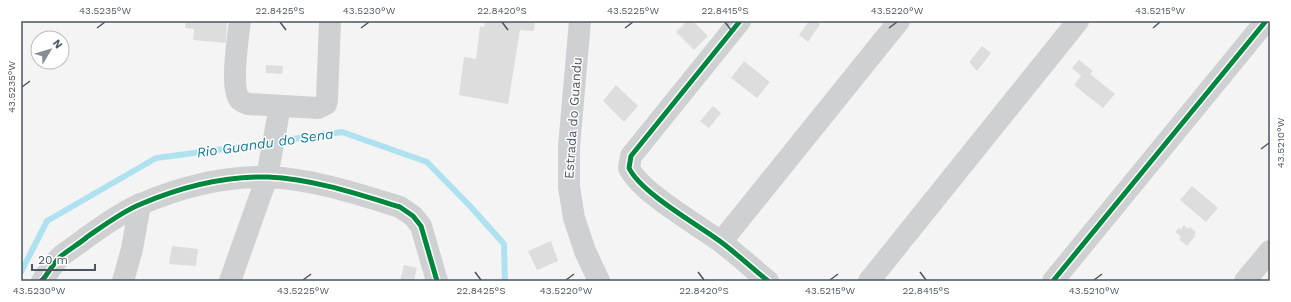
<svg xmlns="http://www.w3.org/2000/svg" width="1291" height="302" font-family="'Work Sans',sans-serif">
  <style>
    .lines { fill: none; stroke-linecap: round; stroke-linejoin: round }
    .stream { stroke: #aee2f0; stroke-width: 6 }
    .building { fill: #ddddde }
    .street { stroke: #ced0d2; stroke-width: 22 }
    .secondary { stroke: #ced0d4; stroke-width: 22 }
    .cycleway-casing { stroke: #fff; stroke-width: 8 }
    .cycleway { stroke: #00873e; stroke-width: 5 }
    .ticks { fill: none; stroke: #4a5661; stroke-width: 1.5 }
    .labels { text-anchor: middle; dominant-baseline: central; stroke-width: 3; stroke-linejoin: round; paint-order: stroke }
    .street-label { font-size: 13px; fill: #4a5661; stroke: #fff }
    .water-label { font-size: 14px; font-style: italic; fill: #0c7c9b; stroke: #fff }
    .neatline { fill: none; stroke: #4a5661; stroke-width: 1.5 }
    .ticks-label { font-size: 10px; text-anchor: middle; fill: #4a5661 }
  </style>
  <rect width="100%" height="100%" fill="#f4f4f4"/>
  <g class="lines">
    <path class="stream" d="M278,141L342,132L427,162L469,205L504,244L505,281
      M21,272L47,221L156,158L269,143"/>
  </g>
  <path class="building" d="M186,21H227L226,43L193,40L194,29L185,28Z
    M485,21H535L534,31L520,30L508,104L459,95L464,57L476,59L480,26L484,27Z
    M687,21H693L708,36L694,50L676,32Z
    M809,21H816L820,24L808,42L799,35Z
    M982,46L991,53L977,71L969,62Z
    M1079,60L1093,71L1090,74L1115,94L1103,108L1074,85L1081,76L1072,68Z
    M744,61L770,82L757,98L731,78Z
    M266,65L283,66L282,74L266,73Z
    M616,85L638,106L624,122L603,101Z
    M713,106L721,113L709,128L700,121Z
    M1192,186L1218,208L1206,222L1180,200Z
    M1184,225L1188,229L1190,227L1196,232L1194,234L1196,235L1187,246L1179,239L1181,237L1175,232L1179,228L1181,229Z
    M551,241L558,261L537,270L528,251Z
    M172,246L198,249L196,266L169,264Z
    M404,265L417,268L414,281H400Z"/>
  <g class="lines">
    <path class="street" d="M240,21C238,37 231,83 238,97C240,101 243,102 248,104L318,108L326,104L327,99L330,21
      M740,21L631,156L629,168C641,193 697,224 721,242C737,254 752,268 768,281
      M721,242L899,21
      M42,281C48,273 53,264 60,257C68,250 79,244 87,237C103,226 123,211 141,204C181,187 225,176 268,177C313,179 358,194 400,207L413,216L421,226L437,281
      M123,281L132,249L140,204
      M230,281L267,177L280,106
      M869,281L1078,21
      M1053,281L1266,21
      M1245,281L1270,251"/>
    <path class="secondary" d="M580,21L569,147V187L574,218L585,251L599,281"/>
    <g class="cycleway-casing">
      <path id="cycleway" d="M740,21L631,156L629,168C641,193 697,224 721,242C737,254 752,268 768,281
        M42,281C48,273 53,264 60,257C68,250 79,244 87,237C103,226 123,211 141,204C181,187 225,176 268,177C313,179 358,194 400,207L413,216L421,226L437,281
        M1053,281L1266,21"/>
    </g>
    <use href="#cycleway" class="cycleway"/>
  </g>
  <path class="ticks" d="M280,22L286,30M502,22L508,30M725,22L731,30M97,28L105,22M361,28L369,22M625,28L633,22M889,28L897,22M1153,28L1160,22M22,87L30,81M1261,149L1269,143M475,272L481,280M698,272L704,280M920,272L926,280M39,280L47,274M303,280L311,274M566,280L574,274M830,280L838,274M1094,280L1102,274"/>
  <g class="labels">
    <g class="street-label">
      <text transform="translate(573 118) rotate(-86)">Estrada do Guandu</text>
    </g>
    <g class="water-label">
      <text transform="translate(265 143) rotate(-8)">Rio Guandu do Sena</text>
    </g>
  </g>
  <rect width="1291" height="302" fill="none" stroke="#ffffff" stroke-width="44"/>
  <g transform="translate(50 50) rotate(52)"><circle r="19" fill="#ffffff" stroke="#b7bbc0"/>
  <path d="M0-3L7 15L0 10L-7 15Z" fill="#868d94"/>
  <text y="-6" font-size="11" font-weight="bold" text-anchor="middle" fill="#4a5661">N</text>
  </g>
  <path d="M32 264v6h63v-6" fill="none" stroke="#4a5661" stroke-width="2"/>
  <text x="38" y="264" font-size="12" fill="#4a5661" stroke="#ffffff" stroke-width="3" paint-order="stroke">20 m</text>
  <rect x="22" y="22" width="1247" height="258" class="neatline"/>
  <g class="ticks-label">
    <text x="105" y="14">43.5235°W</text>
    <text x="280" y="14">22.8425°S</text>
    <text x="369" y="14">43.5230°W</text>
    <text x="502" y="14">22.8420°S</text>
    <text x="633" y="14">43.5225°W</text>
    <text x="725" y="14">22.8415°S</text>
    <text x="897" y="14">43.5220°W</text>
    <text x="1160" y="14">43.5215°W</text>
    <text transform="translate(11 87) rotate(-90)" y="4">43.5235°W</text>
    <text transform="translate(1280 143) rotate(-90)" y="4">43.5210°W</text>
    <text x="39" y="294">43.5230°W</text>
    <text x="303" y="294">43.5225°W</text>
    <text x="481" y="294">22.8425°S</text>
    <text x="566" y="294">43.5220°W</text>
    <text x="704" y="294">22.8420°S</text>
    <text x="830" y="294">43.5215°W</text>
    <text x="926" y="294">22.8415°S</text>
    <text x="1094" y="294">43.5210°W</text>
  </g>
</svg>
